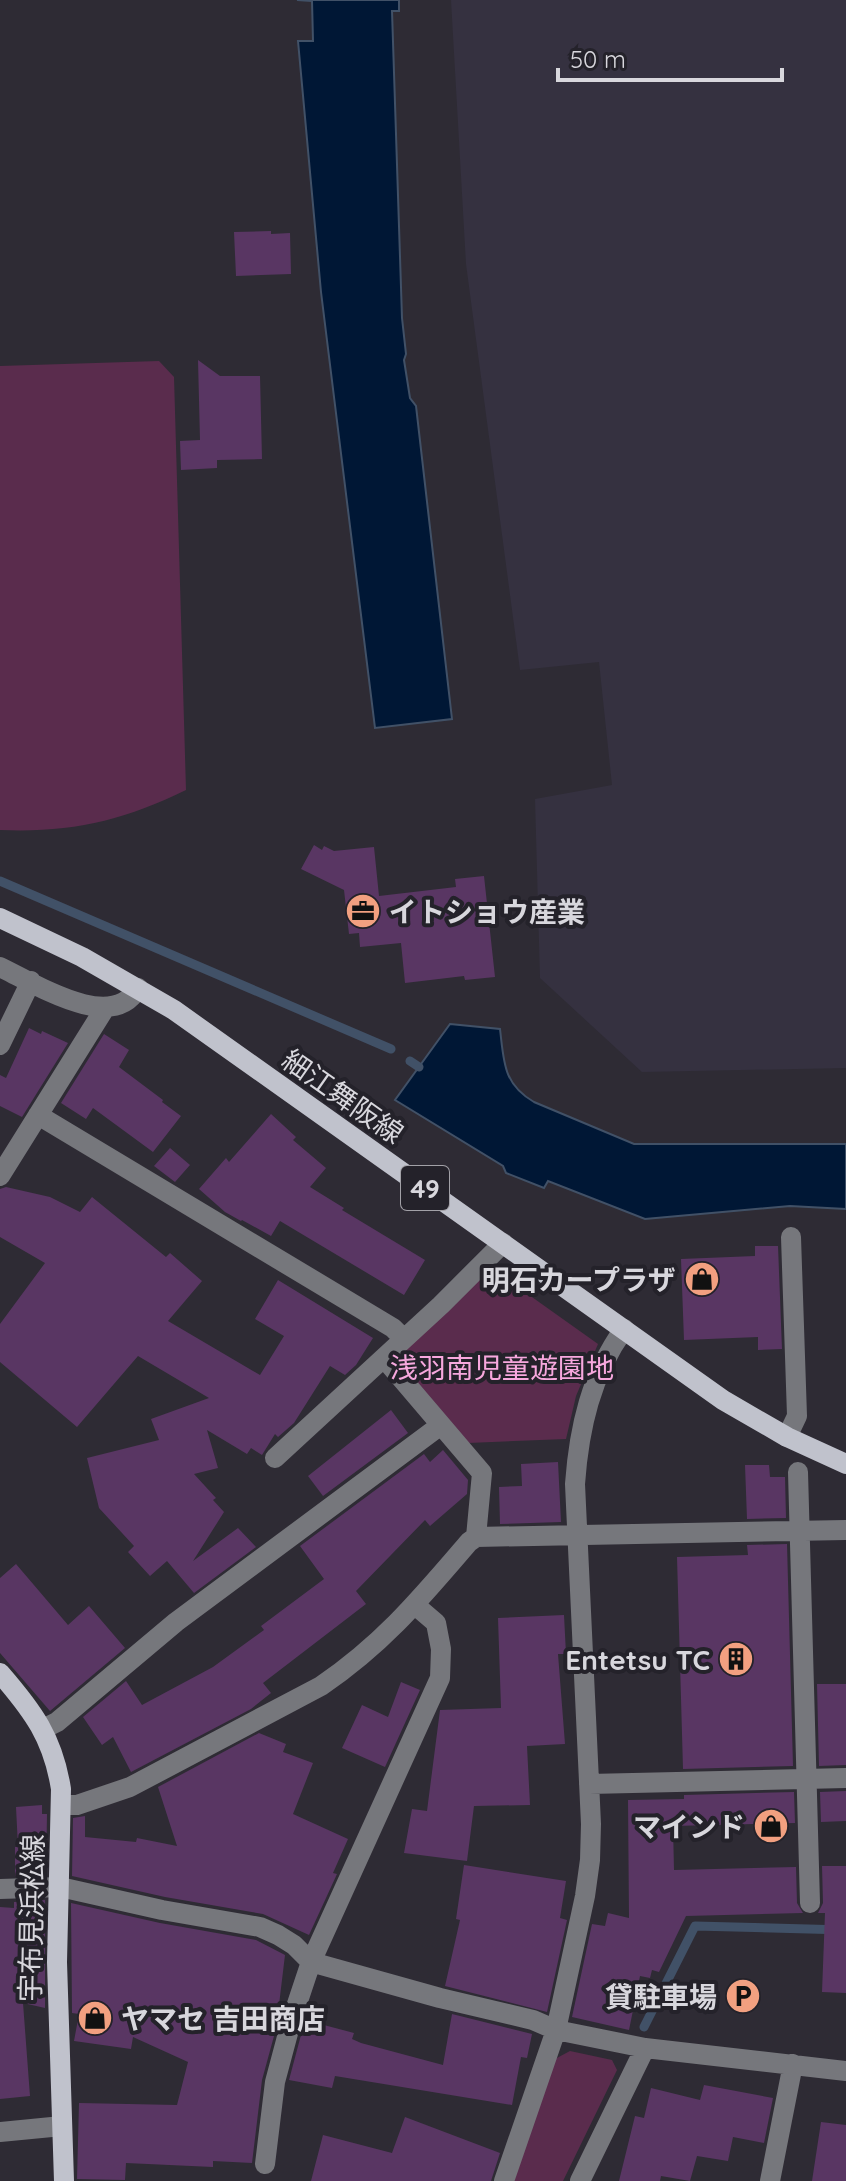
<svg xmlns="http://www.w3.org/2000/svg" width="846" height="2181" font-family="Quicksand,'Noto Sans JP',sans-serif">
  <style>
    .built { fill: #353140 }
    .green { fill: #5a2c4d }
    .water { fill: #001735; stroke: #415167; stroke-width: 2 }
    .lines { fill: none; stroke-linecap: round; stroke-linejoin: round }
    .stream { stroke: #415167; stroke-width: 9 }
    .building { fill: #593663 }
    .minor { stroke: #76777c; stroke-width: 20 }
    .major { stroke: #c0c2cc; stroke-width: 20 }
    .labels { text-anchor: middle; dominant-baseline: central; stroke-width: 8; stroke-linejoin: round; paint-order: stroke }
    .shield { fill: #24222a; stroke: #a2a1a7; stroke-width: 2 }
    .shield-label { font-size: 26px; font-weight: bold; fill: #d8d7dd }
    .poi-label { font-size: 28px; font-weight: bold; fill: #d8d7dd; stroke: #24222a; text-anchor: end }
    .street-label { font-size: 28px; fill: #d8d7dd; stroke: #24222a }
    .park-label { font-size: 28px; fill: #f7a8de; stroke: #24222a }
  </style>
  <rect width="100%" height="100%" fill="#2e2b34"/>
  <path class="built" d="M451,0H846V1068L642,1072L540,978L535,799L612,785L599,662L520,670L466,264Z"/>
  <path class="green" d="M159,361L174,377L186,790C123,821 70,833 0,830V366Z
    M491,1268L598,1344L576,1396L566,1439L468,1443L396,1359Z
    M570,2051L612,2060L617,2070L563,2181H514L555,2059Z"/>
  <path class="water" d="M297,0H399V11H392L402,318L406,354L404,360L410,398L416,406L452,719L375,728L321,292L298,41H313L312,1Z
    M450,1024L500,1029C504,1062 503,1084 534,1102L634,1144H846V1209L790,1206L645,1219L548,1181L544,1188L506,1173L503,1166L395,1100Z"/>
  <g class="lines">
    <path class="stream" d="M0,881L391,1049
      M410,1061L419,1067
      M644,2027L695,1926L846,1930"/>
  </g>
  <path class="building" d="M271,231V234L290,233L291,274L236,276L234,232Z
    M198,360L220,376H260L262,459L217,460V468L181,470L180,441L200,440Z
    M314,845L322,850L324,846L334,851L374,847L379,896L456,887L455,879L484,876L495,977L465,980L464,976L405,983L401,943L360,947L359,933L349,934L344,890L301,869Z
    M29,1028L41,1034L42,1031L68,1043L22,1117L0,1106V1075L6,1078Z
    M104,1034L129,1050L119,1067L163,1100L162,1102L181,1116L153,1152L93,1108L86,1119L61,1103Z
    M271,1114L296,1137L293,1140L326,1168L310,1187L344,1208L342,1210L425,1260L404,1295L280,1221L271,1236L242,1220L241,1221L225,1212L199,1189L226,1158L229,1162Z
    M170,1148L190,1165L175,1182L154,1166Z
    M6,1187L50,1197L80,1212L92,1197L166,1257L170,1253L202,1281L168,1321L260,1375L284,1336L255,1319L278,1280L373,1338L356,1365L345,1375L330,1366L294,1423L278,1437L275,1434L262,1455L251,1448L247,1454L207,1430L218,1468L194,1474L216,1498L213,1500L224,1512L193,1561L238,1528L256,1547L194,1593L167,1561L150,1576L128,1552L134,1546L99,1508L87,1458L159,1440L151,1419L209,1398L138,1356L77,1427L0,1362V1324L45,1263L0,1237V1189Z
    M755,1246H778L782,1349L758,1350V1337L684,1340L681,1259L755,1256Z
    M391,1410L408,1433L323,1496L308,1476Z
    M443,1450L468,1480L467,1494L430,1526L425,1520L356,1591L366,1604L263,1683L271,1693L251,1709L131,1772L113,1737L102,1745L83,1717L126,1681L142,1705L213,1667L264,1630L261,1626L324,1579L300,1546L424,1454L430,1462Z
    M558,1462L561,1522L500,1524L499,1487L522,1486L521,1464Z
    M745,1465H769L770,1477H785L786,1518L747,1519Z
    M787,1544L793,1766L683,1769L677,1557L748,1555L747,1545Z
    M16,1564L68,1625L89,1606L125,1648L50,1711L0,1653V1578Z
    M564,1615L566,1654H558L565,1744L527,1746L530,1805L474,1806L467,1861L404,1853L412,1809L427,1811L440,1710L501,1708L498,1618Z
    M401,1682L420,1690L385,1767L342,1748L362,1705L388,1717Z
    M817,1684H846V1765L819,1766Z
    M259,1733L286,1744L283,1752L313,1763L293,1814L348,1839L333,1873L337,1874L309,1935L263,1914L165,1897L72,1876L73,1818L85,1816V1837L136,1842L137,1838L177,1846L158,1787Z
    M846,1791V1821L821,1822L820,1792Z
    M794,1792L795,1823L673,1826L674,1870L796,1867L797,1903L803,1913L686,1916L659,1972L652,1970L650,1978L640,1976L629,2030L572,2017L592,1924L605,1926L608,1913L629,1918L628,1800L684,1799V1795Z
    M42,1805V1814H47L46,1874L15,1876V1847H18L16,1807Z
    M464,1865L566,1881L560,1918L567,1920L547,2012L445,1986L460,1920L456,1919Z
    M822,1866H846V1993L822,1992L825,1913H818L823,1903Z
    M45,1900V2008L23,2003L30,2096L0,2099V1907L14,1908V1902Z
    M71,1903L160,1923L256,1940L285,1955L278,2013L280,2014L262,2080L252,2163L213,2161V2167L126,2163L125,2180L77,2179L79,2103L177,2105L188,2062L133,2037L131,2049L74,2041L79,2014L72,2013Z
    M452,2014L532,2034L527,2058L521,2057L512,2105L335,2076L332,2088L289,2080L305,2020L354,2033L352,2039L361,2043L443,2065Z
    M704,2085L773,2098L764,2143L733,2137L728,2161L697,2156L690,2181L661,2176L660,2181H619L635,2116L644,2118L651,2088L700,2100Z
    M405,2117L500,2153L491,2181H311L323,2135L392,2153Z
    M821,2122L846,2125V2181H812Z"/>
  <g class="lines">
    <path class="minor" d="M0,967C34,983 112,1034 138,988
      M0,1045L31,981
      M38,1115L393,1328L404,1339
      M0,1176L105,1008
      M384,1358L482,1473L476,1537
      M787,1437L797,1416L791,1237
      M275,1458L441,1305L503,1243
      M798,1472L810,1903
      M43,1729L57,1722L176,1622L441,1425
      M589,1784L846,1778
      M61,1805H77L130,1787L321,1686C383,1644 421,1598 469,1542L476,1537L846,1530
      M0,1889L60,1887L162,1910L260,1927L278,1935L294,1945L311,1962L440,1998L533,2020L556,2030L645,2048L846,2071
      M0,2132L62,2126
      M265,2164L275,2082L291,2022L311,1962L440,1678L441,1649L436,1623L415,1605
      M504,2181L556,2030L585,1896L590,1860L591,1824L575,1484C579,1428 591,1375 624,1329
      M580,2181L645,2048
      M770,2181L793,2064"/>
    <path class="major" d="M0,918L82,957L174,1010L723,1400L787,1437L846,1464
      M0,1673C33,1711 53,1738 61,1789L57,1962L64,2181"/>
  </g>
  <defs>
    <g id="office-disc" transform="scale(1.8)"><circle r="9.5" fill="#f2a080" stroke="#24222a"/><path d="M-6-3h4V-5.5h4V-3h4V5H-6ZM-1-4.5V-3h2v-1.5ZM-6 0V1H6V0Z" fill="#111"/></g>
    <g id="shop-disc" transform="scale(1.8)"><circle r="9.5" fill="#f2a080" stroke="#24222a"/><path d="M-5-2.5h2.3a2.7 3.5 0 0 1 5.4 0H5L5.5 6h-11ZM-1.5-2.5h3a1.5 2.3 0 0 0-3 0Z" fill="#111"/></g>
    <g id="building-disc" transform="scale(1.8)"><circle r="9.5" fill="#f2a080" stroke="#24222a"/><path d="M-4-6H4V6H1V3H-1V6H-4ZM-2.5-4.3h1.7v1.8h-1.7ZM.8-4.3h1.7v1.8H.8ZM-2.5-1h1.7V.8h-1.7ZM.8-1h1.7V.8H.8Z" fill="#111"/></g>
    <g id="parking-disc" transform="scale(1.8)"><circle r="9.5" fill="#f2a080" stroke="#24222a"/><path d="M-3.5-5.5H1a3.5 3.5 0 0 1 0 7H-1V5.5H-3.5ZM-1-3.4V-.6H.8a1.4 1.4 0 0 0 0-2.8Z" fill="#111"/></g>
  </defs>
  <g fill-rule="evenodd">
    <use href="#office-disc" x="363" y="911"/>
    <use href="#shop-disc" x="702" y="1279"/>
    <use href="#building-disc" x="736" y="1659"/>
    <use href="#shop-disc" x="771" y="1826"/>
    <use href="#parking-disc" x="743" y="1996"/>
    <use href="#shop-disc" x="95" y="2018"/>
  </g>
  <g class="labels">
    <rect class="shield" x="401" y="1166" width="48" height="44" rx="6"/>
    <g class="shield-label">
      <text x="425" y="1188">49</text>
    </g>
    <g class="poi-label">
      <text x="389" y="911" text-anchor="start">イトショウ産業</text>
      <text x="676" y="1279">明石カープラザ</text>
      <text x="710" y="1659">Entetsu TC</text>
      <text x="745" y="1826">マインド</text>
      <text x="717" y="1996">貸駐車場</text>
      <text x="121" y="2018" text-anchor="start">ヤマセ 吉田商店</text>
    </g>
    <g class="street-label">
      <text transform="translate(343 1096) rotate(35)">細江舞阪線</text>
      <text transform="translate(31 1918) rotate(-89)">宇布見浜松線</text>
    </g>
    <g class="park-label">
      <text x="502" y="1367">浅羽南児童遊園地</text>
    </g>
  </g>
  <path d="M558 68v12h224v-12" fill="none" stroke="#d8d7dd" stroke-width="4"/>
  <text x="570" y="68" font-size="24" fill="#d8d7dd" stroke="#24222a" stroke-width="6" paint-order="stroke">50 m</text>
</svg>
